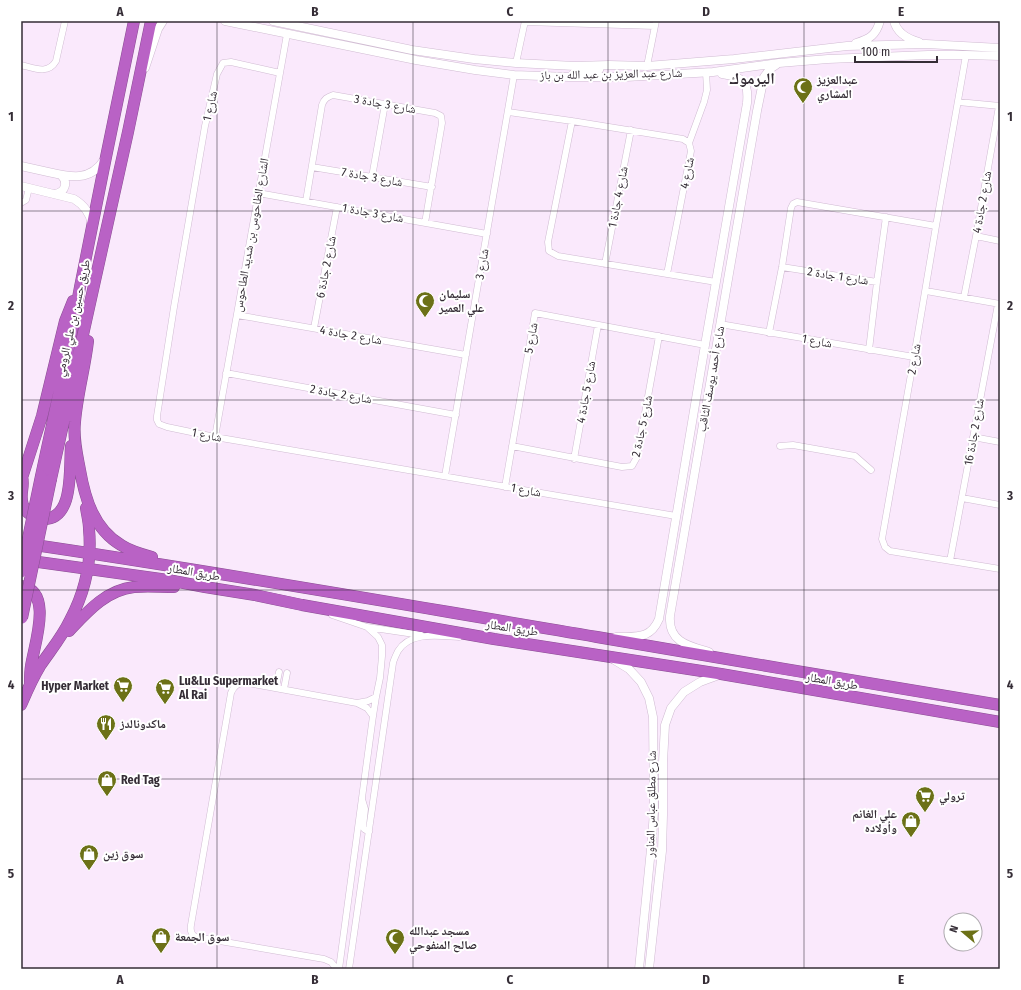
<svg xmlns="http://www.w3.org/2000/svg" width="1021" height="990" font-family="'Fira Sans Condensed','Noto Naskh Arabic',sans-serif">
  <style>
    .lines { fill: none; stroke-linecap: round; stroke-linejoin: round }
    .street-casing { stroke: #d0bbd2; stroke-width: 7 }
    .secondary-casing { stroke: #d0bbd2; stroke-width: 9 }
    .highway-casing { stroke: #8b4f93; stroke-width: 12 }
    .street { stroke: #fff; stroke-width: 6 }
    .secondary { stroke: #fff; stroke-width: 8 }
    .highway { stroke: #b962c5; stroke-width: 11 }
    .highway-bridge-casing { stroke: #8b4f93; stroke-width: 12; stroke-linecap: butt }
    .highway-bridge { stroke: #b962c5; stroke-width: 11 }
    .grid { fill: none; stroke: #352d36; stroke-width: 1; stroke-opacity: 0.55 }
    .labels { text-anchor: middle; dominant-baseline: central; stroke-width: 4; stroke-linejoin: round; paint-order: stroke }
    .street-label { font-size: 12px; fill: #352d36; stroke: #fff }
    .poi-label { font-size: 12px; font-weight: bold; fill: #352d36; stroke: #fff; text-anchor: start }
    .district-label { font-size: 16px; font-weight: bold; fill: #352d36; stroke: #fff }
    .neatline { fill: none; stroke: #352d36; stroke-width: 1.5 }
    .grid-label { font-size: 13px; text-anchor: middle; font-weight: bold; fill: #352d36 }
  </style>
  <rect width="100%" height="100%" fill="#fae9fc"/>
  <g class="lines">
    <g class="street-casing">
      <path id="street" d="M525,22L655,26
        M966,55L936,226L914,357L882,539L885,547L890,551L1000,569
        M516,63L525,21
        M21,65C34,68 48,75 56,61L65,21
        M647,66L656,21
        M280,73L231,62L223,63L217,74L205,126L174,307L157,416V420L159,424L167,427L215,437L676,516
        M958,102L1000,106
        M508,112L572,121L683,139L689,143L691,151L667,274
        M572,121L548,242L549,251L558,256L716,282
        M689,143L704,102L707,90L706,72
        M312,167L432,187
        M372,177L385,104
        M258,193L487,234
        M306,201L322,105C324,99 327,97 333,95L435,113L441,116L442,123L425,223
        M21,203L26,200L29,188
        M976,236L1000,241
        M605,264L631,130
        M782,267L877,282L886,217
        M926,291L1000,304
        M964,297L976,236L999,106
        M237,315L466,355
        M720,324L914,357
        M314,328L337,207
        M769,333L782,267L791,208L793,204L797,202L936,226
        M869,350L877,282
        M226,373L456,415
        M215,437L287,34
        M973,437L1000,442
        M512,446L622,467L632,466L637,457L659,336
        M780,446L793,445L855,456L871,470
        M574,459L598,325
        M445,476L514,75
        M505,487L535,313L705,345
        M962,498L1000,505
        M950,561L998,304
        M332,615L367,627L378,637L382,645V656L380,678L376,697L373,716L339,969
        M367,627L421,635
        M276,687L279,672
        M284,689L287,673
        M357,703L368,701L376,697
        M362,799L365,809L363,827L364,829L369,832
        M337,969L331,962L324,959L196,937C191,935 190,931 191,925L231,693C234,685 240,682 248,683L357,703L367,708L373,716
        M349,969L393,663C394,659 396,655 398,651C410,631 439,636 459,637"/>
    </g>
    <g class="secondary-casing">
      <path id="secondary" d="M225,21L416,60L475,70L514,75L569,77H626L713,72L779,63L828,59L928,55H966L1000,56
        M273,21L412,50L474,59L516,63L575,66L609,65L647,66L734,59L847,46L926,44L1000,48
        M894,21C897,33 908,39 919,42
        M856,43C870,39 876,35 880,21
        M145,68L158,29L163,21
        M573,74L578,71H597L599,70L600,67
        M21,166C30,168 39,170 48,172C70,177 90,182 104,160
        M21,186L74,199C84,205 90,213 92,224
        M55,194C66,192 68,182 61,175
        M616,637C636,636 650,640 659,619L705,345L747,103C749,81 743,77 722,74
        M709,652C689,646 668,642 670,616L757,111L764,77L770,69L776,65
        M611,658L629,669L641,682L649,698L653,717L654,811L652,839L639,969
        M649,969L662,851L663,815V762L665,725L671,708L684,692L700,682L719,675"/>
    </g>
    <g class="highway-casing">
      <path id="highway" d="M88,341C85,368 77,395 75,422C73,438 77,454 80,470C85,499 94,529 121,545C130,551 141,554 152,557
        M41,476L68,351L80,287L106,157L134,21
        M22,477C25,486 19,495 23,505C25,512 33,518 41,519C75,522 69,468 71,446
        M51,479L128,132L151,21
        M21,481L42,416L65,321L73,301
        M21,543C214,571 405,605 597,637C731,660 866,683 1000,705
        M24,560L168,580L205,587L255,595L302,605L494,639L721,674L1000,722
        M21,586C54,591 34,645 31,666C30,672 30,677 30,682
        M69,631C87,612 106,590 134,587C147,586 161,587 174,587
        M21,705C27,691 32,679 40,666C50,651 62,637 70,620C85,592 92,561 89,529C89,522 87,515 86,508"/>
    </g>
    <use href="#street" class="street"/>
    <use href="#secondary" class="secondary"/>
    <use href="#highway" class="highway"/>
    <g class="highway-bridge-casing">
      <path id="highway-bridge" d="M21,572L41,476
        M22,618L51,479"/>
    </g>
    <use href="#highway-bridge" class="highway-bridge"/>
  </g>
  <path class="grid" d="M217,21V969M413,21V969M608,21V969M804,21V969M21,211H1000M21,400H1000M21,590H1000M21,779H1000"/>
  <defs>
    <g id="mosque-pin" transform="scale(1)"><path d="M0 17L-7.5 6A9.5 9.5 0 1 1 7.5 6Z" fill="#6c7117" stroke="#fff"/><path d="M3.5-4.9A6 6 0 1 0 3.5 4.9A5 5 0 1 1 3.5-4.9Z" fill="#fff"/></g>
    <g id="supermarket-pin" transform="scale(1)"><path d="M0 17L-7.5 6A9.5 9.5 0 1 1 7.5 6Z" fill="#6c7117" stroke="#fff"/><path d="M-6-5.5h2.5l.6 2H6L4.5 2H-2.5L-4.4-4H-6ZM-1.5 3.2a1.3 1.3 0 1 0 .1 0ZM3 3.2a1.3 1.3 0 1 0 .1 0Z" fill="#fff"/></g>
    <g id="restaurant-pin" transform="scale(1)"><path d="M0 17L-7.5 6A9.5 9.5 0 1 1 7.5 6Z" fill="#6c7117" stroke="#fff"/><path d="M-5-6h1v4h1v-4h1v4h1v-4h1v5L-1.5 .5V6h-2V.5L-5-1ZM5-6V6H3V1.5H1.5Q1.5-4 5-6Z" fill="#fff"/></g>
    <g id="shop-pin" transform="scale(1)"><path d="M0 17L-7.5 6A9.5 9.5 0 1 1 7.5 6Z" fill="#6c7117" stroke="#fff"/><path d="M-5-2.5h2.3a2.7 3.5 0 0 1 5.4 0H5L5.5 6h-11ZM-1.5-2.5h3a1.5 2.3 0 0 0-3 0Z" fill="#fff"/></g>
  </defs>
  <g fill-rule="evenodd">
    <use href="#mosque-pin" x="803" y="87"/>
    <use href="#mosque-pin" x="425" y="301"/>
    <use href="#supermarket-pin" x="123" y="686"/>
    <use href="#supermarket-pin" x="165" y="688"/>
    <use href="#restaurant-pin" x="106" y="724"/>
    <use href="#shop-pin" x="107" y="780"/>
    <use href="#supermarket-pin" x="925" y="796"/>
    <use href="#shop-pin" x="911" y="821"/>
    <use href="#shop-pin" x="89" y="854"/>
    <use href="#shop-pin" x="161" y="937"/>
    <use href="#mosque-pin" x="395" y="938"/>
  </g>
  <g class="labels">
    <g class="street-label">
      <text transform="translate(611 74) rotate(-1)">شارع عبد العزيز بن عبد الله بن باز</text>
      <text transform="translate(385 104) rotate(10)">شارع 3 جادة 3</text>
      <text transform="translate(210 106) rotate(-77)">شارع 1</text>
      <text transform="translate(687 173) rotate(-79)">شارع 4</text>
      <text transform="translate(372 177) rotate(10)">شارع 3 جادة 7</text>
      <text transform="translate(618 197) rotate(-79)">شارع 4 جادة 1</text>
      <text transform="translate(982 202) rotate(-80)">شارع 2 جادة 4</text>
      <text transform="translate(373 213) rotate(10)">شارع 3 جادة 1</text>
      <text transform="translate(251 235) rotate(-80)">الشارع الطاحوس بن شديد الطاحوس</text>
      <text transform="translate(482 264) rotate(-80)">شارع 3</text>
      <text transform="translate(326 267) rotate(-79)">شارع 2 جادة 6</text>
      <text transform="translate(838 276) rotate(9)">شارع 1 جادة 2</text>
      <text transform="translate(73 318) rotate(-77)">طريق حسين بن علي الرومي</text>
      <text transform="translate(351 335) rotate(10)">شارع 2 جادة 4</text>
      <text transform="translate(531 338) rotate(-80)">شارع 5</text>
      <text transform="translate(817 341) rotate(10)">شارع 1</text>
      <text transform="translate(914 359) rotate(-80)">شارع 2</text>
      <text transform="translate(711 379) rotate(-80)">شارع أحمد يوسف الثاقب</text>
      <text transform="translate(586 392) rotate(-80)">شارع 5 جادة 4</text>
      <text transform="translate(341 394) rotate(10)">شارع 2 جادة 2</text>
      <text transform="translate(642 426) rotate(-78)">شارع 5 جادة 2</text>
      <text transform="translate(974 432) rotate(-80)">شارع 2 جادة 16</text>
      <text transform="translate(207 435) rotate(11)">شارع 1</text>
      <text transform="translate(526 490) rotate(10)">شارع 1</text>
      <text transform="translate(194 572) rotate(10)">طريق المطار</text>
      <text transform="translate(512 628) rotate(9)">طريق المطار</text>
      <text transform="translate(832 681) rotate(10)">طريق المطار</text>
      <text transform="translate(651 804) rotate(-89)">شارع مطلق عباس المناور</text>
    </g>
    <g class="poi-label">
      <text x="817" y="80">عبدالعزيز<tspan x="817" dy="14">المشاري</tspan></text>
      <text x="439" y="294">سليمان<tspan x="439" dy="14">علي العمير</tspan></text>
      <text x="179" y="681">Lu&amp;Lu Supermarket<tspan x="179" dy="14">Al Rai</tspan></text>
      <text x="109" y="686" text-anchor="end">Hyper Market</text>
      <text x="120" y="724">ماكدونالدز</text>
      <text x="121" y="780">Red Tag</text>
      <text x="939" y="796">ترولي</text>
      <text x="897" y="814" text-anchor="end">علي الغانم<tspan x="897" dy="14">وأولاده</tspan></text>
      <text x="103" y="854">سوق زين</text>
      <text x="409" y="931">مسجد عبدالله<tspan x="409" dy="14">صالح المنفوحي</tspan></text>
      <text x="175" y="937">سوق الجمعة</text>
    </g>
    <g class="district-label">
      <text x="752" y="78">اليرموك</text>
    </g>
  </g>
  <rect width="1021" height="990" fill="none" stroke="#ffffff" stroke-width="44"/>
  <g transform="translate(963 932) rotate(289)"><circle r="19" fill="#ffffff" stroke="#aeabaf"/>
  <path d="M0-3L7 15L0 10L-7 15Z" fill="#6c7117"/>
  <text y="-6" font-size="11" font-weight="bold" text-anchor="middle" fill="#352d36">N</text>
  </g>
  <path d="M855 56v6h82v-6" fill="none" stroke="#352d36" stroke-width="2"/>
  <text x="861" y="56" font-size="12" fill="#352d36" stroke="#ffffff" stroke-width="3" paint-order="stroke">100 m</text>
  <rect x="22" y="22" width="977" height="946" class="neatline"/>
  <g class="grid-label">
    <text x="120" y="16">A</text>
    <text x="315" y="16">B</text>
    <text x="510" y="16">C</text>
    <text x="706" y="16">D</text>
    <text x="901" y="16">E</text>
    <text x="11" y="121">1</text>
    <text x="1010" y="121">1</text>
    <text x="11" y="310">2</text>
    <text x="1010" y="310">2</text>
    <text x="11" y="500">3</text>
    <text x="1010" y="500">3</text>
    <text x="11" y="689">4</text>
    <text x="1010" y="689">4</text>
    <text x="11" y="878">5</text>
    <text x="1010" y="878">5</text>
    <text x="120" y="984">A</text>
    <text x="315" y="984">B</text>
    <text x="510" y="984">C</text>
    <text x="706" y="984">D</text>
    <text x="901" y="984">E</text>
  </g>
</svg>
